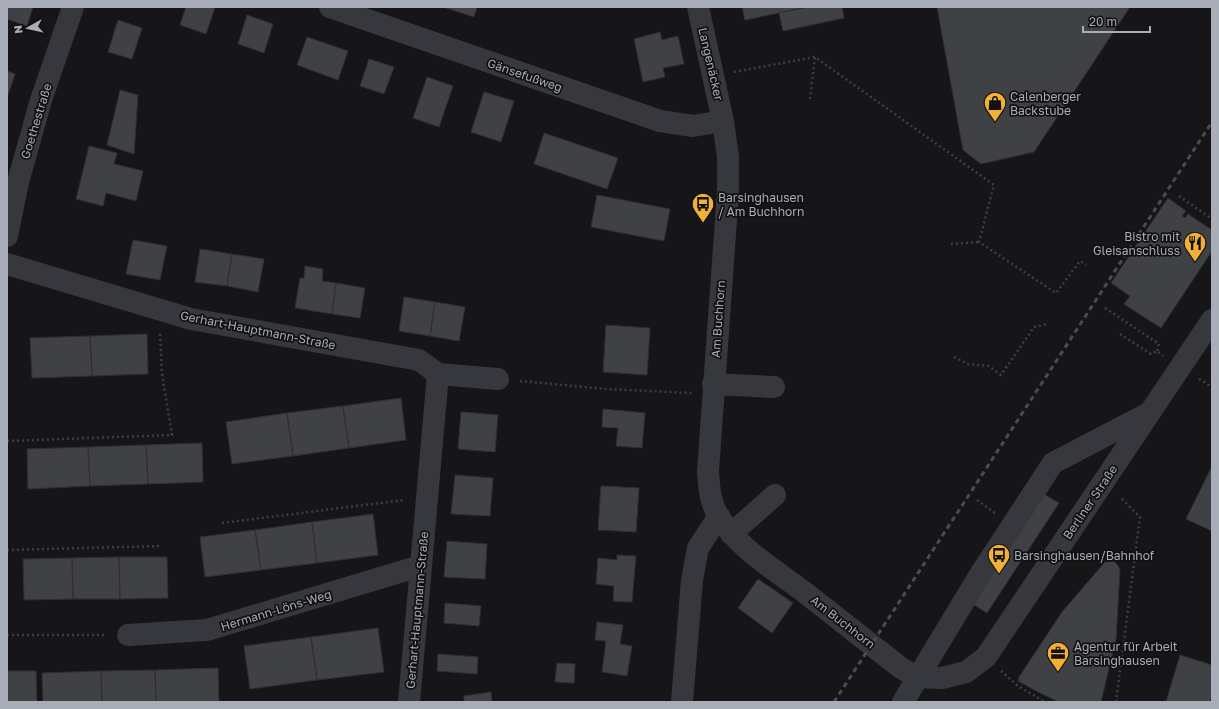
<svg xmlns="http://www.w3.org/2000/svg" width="1219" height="709" font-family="'Golos Text',sans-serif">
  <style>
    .building { fill: #404145; stroke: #303034 }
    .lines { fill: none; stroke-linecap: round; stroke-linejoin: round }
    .path { stroke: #3d3f44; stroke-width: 2.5; stroke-dasharray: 2 3; stroke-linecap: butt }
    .minor { stroke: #37383d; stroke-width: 22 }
    .rail { stroke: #4a4c52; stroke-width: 3; stroke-dasharray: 5 4; stroke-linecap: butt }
    .labels { text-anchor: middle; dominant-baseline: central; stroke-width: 3.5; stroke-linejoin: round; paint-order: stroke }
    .street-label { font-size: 12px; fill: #a8adb8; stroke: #111113 }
    .poi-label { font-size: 12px; fill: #a8adb8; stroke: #111113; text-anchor: start }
  </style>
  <rect width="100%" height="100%" fill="#161618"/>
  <path class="building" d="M7,7H33L27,26L7,19Z
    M186,7H215L206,34L180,25Z
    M447,7H477L474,17L446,8Z
    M742,7H808L745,20Z
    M808,7H842L844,18L783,31L779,13Z
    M937,7H1130L1034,152L981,164L963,150Z
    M247,15L273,24L264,53L238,44Z
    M118,20L142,28L132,59L108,52Z
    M660,32L662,40L678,36L684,64L663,68L665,77L643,82L634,39Z
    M307,37L348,51L338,80L297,65Z
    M369,59L394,67L384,94L360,86Z
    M7,71L15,74L7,98Z
    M427,77L453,86L439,127L413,118Z
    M120,90L138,95L134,154L107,145Z
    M484,92L514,101L501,142L471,132Z
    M544,133L618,158L607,189L534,164Z
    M89,146L117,153L114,164L143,171L136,201L106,193L103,206L76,199Z
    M597,195L670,209L664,241L591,227Z
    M1168,198L1186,211L1182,216L1185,218L1188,214L1212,230V251L1161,328L1124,304L1130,296L1111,283Z
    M133,240L167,246L160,280L126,274Z
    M200,249L232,254L227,286L195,282Z
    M232,254L264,259L258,292L227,286Z
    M305,266L323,269L322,281L336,283L332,314L295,308L300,278H304Z
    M336,283L365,288L360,318L332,314Z
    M404,297L435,302L430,336L399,331Z
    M435,302L465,307L459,341L430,336Z
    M606,325L650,328L647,375L603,372Z
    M147,334L148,374L92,376L90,336Z
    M90,336L92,376L32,378L30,338Z
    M401,398L406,440L349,448L343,406Z
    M343,406L349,448L293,456L287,413Z
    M603,409L645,413L642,448L616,446L618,428L602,427Z
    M461,412L498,415L495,452L458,449Z
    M287,413L293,456L232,464L226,422Z
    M202,443L203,482L148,484L146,445Z
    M146,445L148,484L90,486L88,447Z
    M88,447L90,486L28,489L27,449Z
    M1212,466V531L1186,519Z
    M455,475L493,478L490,516L451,514Z
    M601,486L639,488L636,532L598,530Z
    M1042,493L1059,503L987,613L971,603Z
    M373,514L378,555L317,563L312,522Z
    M312,522L317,563L261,570L255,530Z
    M255,530L261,570L205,577L200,537Z
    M447,541L487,544L485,579L444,577Z
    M617,555L636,556L632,602L613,601L614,586L596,584L598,558L617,560Z
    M119,557H167L168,598L120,599Z
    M119,557L120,599H73L72,558Z
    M72,558L73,599L24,600L23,559Z
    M1112,561L1116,563L1120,569L1116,639L1101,702H1059L1038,692L1018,681L1019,677L1062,612L1105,562Z
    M758,579L793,603L772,633L738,608Z
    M445,603L481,606L479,626L444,623Z
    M597,622L623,625L620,644L632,646L627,676L602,672L606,641L595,640Z
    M378,628L384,672L317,680L311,637Z
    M311,637L317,680L250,689L244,646Z
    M438,654L478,657L477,674L437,671Z
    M1180,655L1212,665V695L1210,702H1166Z
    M557,663L575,664L574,683L555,682Z
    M218,668L219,702H156L155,670Z
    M155,670L156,702H102L101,671Z
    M7,671H36L37,702H7Z
    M101,671L102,702H43L42,673Z
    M491,692L492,702H464V696Z"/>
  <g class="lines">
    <path class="path" d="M734,72L815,57L994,185L979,242L1056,293L1080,261L1086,265
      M810,99L815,57
      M1179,196L1212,219
      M951,244L979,242
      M1105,308L1159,344L1157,351
      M1120,334L1151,354L1157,351L1163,356
      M954,357L968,364L989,366L1001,375L1034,327L1047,324
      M1199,379L1212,387
      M520,381L606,389L692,393
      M7,441L172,435L162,374L160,333
      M977,500L995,513
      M222,523L404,500
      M7,550L161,546
      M7,635H107
      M1001,671L1018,686L1045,702
      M1116,702L1140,517L1120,497"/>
    <path class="minor" d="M330,7L660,121L693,126L723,121
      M698,7L723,121L728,157V192L708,471C709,487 710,503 719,517C741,551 777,571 808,595C839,619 870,644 901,668L917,677L942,678L966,672L986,657L1212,320
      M7,236L18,182L41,100L73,7
      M7,264L191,319L419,360L438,374
      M713,384L774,387
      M731,534L775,495
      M128,635L207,630L420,566
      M409,702L438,374L498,379
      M682,702L692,580L698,548L719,516
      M903,702L981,573L1053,463L1147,414"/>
    <path class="rail" d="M834,702L1212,122"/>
  </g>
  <defs>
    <g id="shop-pin" transform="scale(1.15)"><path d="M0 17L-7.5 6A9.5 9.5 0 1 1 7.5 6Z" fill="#f2b134" stroke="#111113"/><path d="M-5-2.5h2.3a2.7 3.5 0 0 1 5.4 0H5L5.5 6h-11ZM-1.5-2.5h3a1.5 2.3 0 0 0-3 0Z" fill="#111"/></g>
    <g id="bus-pin" transform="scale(1.15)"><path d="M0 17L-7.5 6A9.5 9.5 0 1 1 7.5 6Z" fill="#f2b134" stroke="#111113"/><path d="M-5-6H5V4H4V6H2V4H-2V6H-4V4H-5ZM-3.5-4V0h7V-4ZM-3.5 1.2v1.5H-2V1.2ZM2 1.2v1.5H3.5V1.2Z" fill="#111"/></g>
    <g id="restaurant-pin" transform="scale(1.15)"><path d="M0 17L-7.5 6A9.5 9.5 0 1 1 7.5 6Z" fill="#f2b134" stroke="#111113"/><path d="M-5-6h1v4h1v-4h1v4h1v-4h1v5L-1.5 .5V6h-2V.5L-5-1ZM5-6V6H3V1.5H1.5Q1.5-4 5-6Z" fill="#111"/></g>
    <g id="office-pin" transform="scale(1.15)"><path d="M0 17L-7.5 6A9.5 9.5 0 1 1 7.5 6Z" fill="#f2b134" stroke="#111113"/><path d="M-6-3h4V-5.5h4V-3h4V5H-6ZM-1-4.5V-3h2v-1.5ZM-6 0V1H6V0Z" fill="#111"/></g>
  </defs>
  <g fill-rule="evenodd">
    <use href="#shop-pin" x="995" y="103"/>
    <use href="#bus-pin" x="703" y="204"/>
    <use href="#restaurant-pin" x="1195" y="243"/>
    <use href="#bus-pin" x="999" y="555"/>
    <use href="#office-pin" x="1058" y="653"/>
  </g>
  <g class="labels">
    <g class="street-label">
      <text transform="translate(711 64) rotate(77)">Langenäcker</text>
      <text transform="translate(525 75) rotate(19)">Gänsefußweg</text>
      <text transform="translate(36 121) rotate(-73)">Goethestraße</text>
      <text transform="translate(718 319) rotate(-86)">Am Buchhorn</text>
      <text transform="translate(258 330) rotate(11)">Gerhart-Hauptmann-Straße</text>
      <text transform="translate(1090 502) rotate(-56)">Berliner Straße</text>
      <text transform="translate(276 610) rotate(-17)">Hermann-Löns-Weg</text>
      <text transform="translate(417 610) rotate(-85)">Gerhart-Hauptmann-Straße</text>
      <text transform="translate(843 622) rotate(38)">Am Buchhorn</text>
    </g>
    <g class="poi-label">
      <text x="1010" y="96">Calenberger<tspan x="1010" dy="14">Backstube</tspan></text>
      <text x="718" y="197">Barsinghausen<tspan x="718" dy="14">/ Am Buchhorn</tspan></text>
      <text x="1180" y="236" text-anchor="end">Bistro mit<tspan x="1180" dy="14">Gleisanschluss</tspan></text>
      <text x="1014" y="555">Barsinghausen/Bahnhof</text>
      <text x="1074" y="646">Agentur für Arbeit<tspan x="1074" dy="14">Barsinghausen</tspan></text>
    </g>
  </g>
  <rect width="1219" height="709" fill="none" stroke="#a8adb8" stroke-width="16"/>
  <g transform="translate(28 28) rotate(262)" stroke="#111113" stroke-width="3" paint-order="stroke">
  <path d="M0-3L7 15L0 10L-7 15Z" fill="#a8adb8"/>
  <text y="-6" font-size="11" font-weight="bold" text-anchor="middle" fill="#a8adb8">N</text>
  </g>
  <path d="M1083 26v6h67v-6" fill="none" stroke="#a8adb8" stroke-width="2"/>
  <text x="1089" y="26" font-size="12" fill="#a8adb8" stroke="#111113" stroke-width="3" paint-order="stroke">20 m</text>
</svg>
